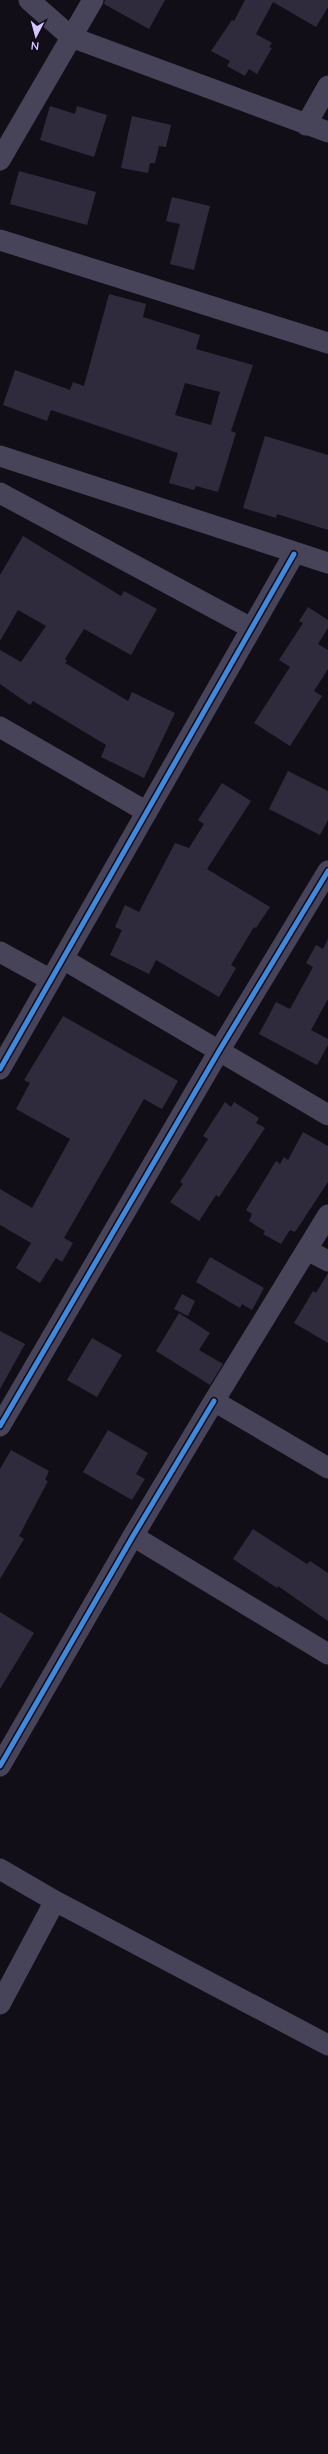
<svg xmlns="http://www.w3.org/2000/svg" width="328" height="2454" font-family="Mulish,sans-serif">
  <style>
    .building { fill: #302b3c; fill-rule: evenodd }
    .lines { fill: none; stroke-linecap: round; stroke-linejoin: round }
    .minor { stroke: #474359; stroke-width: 21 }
    .cycleway-casing { stroke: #100a1c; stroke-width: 8 }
    .cycleway { stroke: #408adc; stroke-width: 5 }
  </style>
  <rect width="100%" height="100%" fill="#110e18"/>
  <path class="building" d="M105,0H165L149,29L104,4Z
    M245,0H328V7L316,27L273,2L256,34L272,43L269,47L272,48L257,74L249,69L245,76L227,66L230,61L211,51L232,20L234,21Z
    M50,106L75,114L77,106L107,115L94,157L40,140Z
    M132,116L171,125L166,147L159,146L155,163H150L148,173L121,168Z
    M19,171L96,192L87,225L10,204Z
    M172,197L210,206L194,270L170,264L180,224L166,221Z
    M109,294L146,304L143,317L200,335L196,349L253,365L231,431L236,433L218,492L196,486L194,490L169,483L178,453L51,410L47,421L3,405L15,370L70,390L73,382L84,386ZM185,383L220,392L211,425L175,415Z
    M265,436L328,455V530L277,514L276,518L243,508Z
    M23,536L121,596L124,591L157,609L131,655L84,629L65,659L67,661L65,663L128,701L132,692L175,713L144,778L101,757L106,745L33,701L30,705L0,684V650L21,662L46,626L18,610L0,641V575Z
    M308,607L328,620V628L318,644L328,650V669L314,691L322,696L290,746L254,723L290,667L279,660L303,623L299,621Z
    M288,771L328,791V820L320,835L269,809Z
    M222,783L251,801L207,869L270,907L256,928L254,927L231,965L236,968L219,997L156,960L149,974L110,955L122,930L115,927L125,905L139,912L175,843L189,848L204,824L198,820Z
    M328,939V999L311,1030L328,1039V1045L317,1065L259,1034L276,1002L290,1009L313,967L306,963L316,945L323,949Z
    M63,1016L178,1081L162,1109L144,1099L64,1238L73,1243L62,1262L56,1258L40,1283L16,1268L31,1243L0,1225V1189L32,1208L70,1139L16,1109L30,1083L24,1080Z
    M225,1102L231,1107L234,1102L259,1118L256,1123L265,1128L219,1197L216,1195L199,1221L170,1202L183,1184L180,1182L208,1139L203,1136Z
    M303,1132L328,1146V1182L295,1232L290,1230L281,1244L263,1234L265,1231L249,1221L252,1214L246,1210L276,1161L280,1164L284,1157L288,1160Z
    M210,1257L264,1288L252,1310L242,1304L240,1308L196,1282Z
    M328,1273V1343L294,1323L313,1291L316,1293Z
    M182,1294L195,1301L188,1316L174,1309Z
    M179,1313L210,1333L199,1350L223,1364L210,1385L156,1351Z
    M0,1331L25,1344L0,1389Z
    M92,1338L122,1355L97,1397L67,1380Z
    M108,1430L148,1453L136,1474L145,1479L132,1500L83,1472Z
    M11,1450L49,1471L45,1480L48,1481L19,1536L24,1539L0,1579V1469Z
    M253,1529L307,1564L310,1561L328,1573V1621L278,1586L277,1588L233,1559Z
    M0,1612L34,1633L0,1689Z"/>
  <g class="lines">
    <path class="minor" d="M29,0L71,37L328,132
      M306,125L328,86
      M0,160L93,0
      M0,240L328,343
      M0,456L328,563
      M0,493L251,628
      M0,727L147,812
      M0,952L51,980
      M63,959L328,1115
      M0,1069L294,554
      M328,1215L214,1401L328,1468
      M307,1250L328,1261
      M0,1426L219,1051L328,871
      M133,1536L328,1654
      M0,1766L133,1536L214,1401
      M0,1869L55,1901L328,2045
      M0,2004L55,1901"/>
    <g class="cycleway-casing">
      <path id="cycleway" d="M0,1069L294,554
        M0,1426L219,1051L328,871
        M0,1766L133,1536L214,1401"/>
    </g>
    <use href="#cycleway" class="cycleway"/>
  </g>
  <g transform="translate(36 36) rotate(186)" stroke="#100a1c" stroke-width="3" paint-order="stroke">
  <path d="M0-3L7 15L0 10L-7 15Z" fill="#d5c6ff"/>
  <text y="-6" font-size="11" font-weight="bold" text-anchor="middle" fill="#d5c6ff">N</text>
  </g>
</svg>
